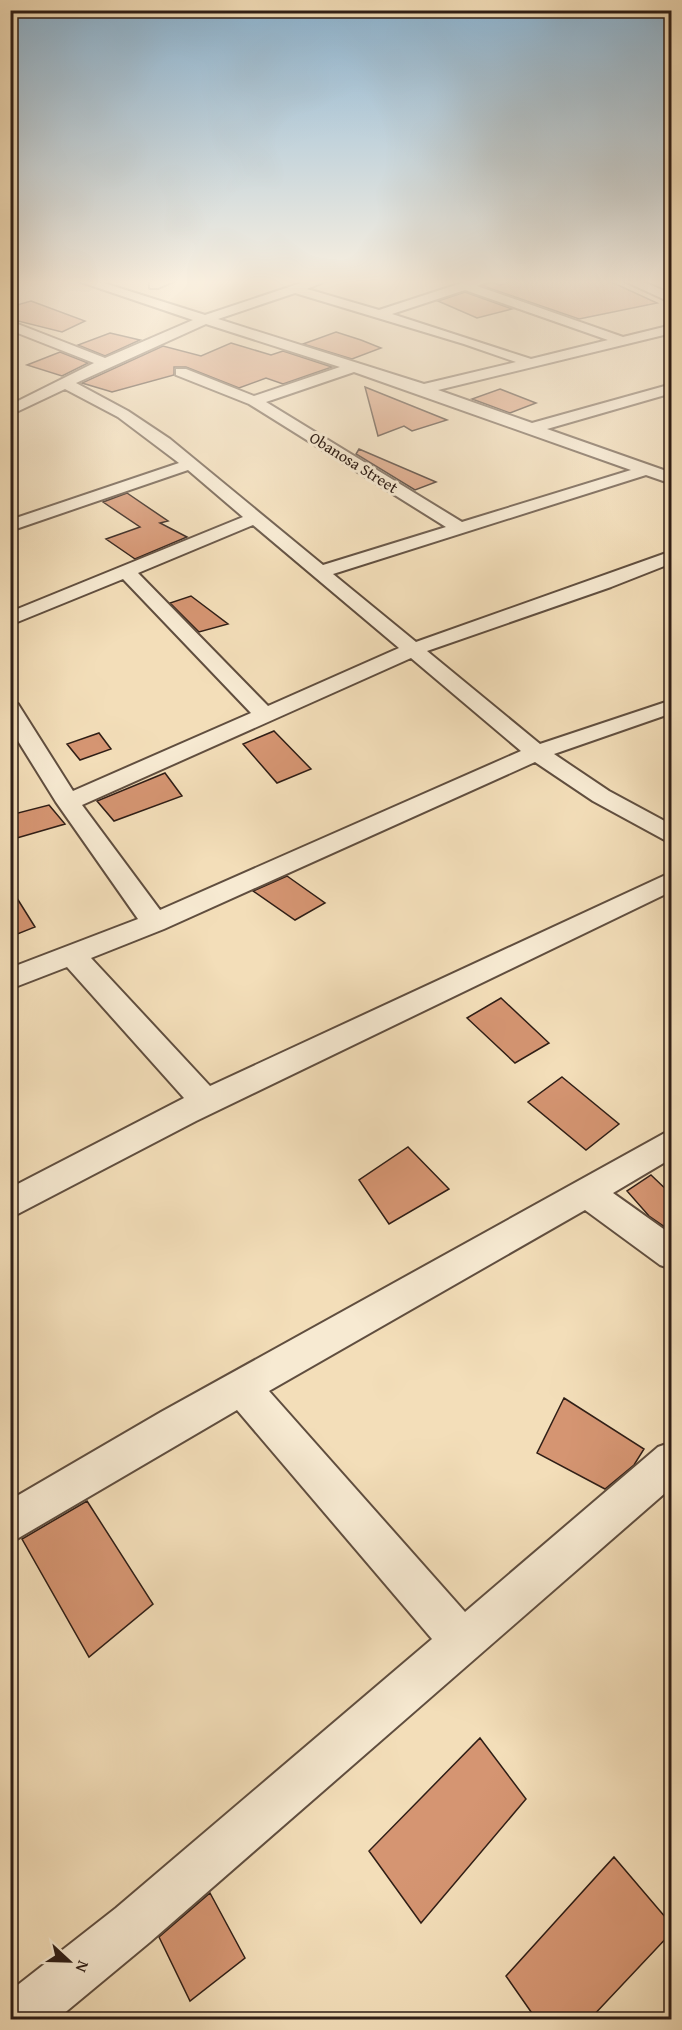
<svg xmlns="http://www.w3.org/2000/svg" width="682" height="2030" font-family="'Gentium Book Plus',serif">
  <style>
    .building { fill: #d59572; stroke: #2f1e16; stroke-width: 1.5 }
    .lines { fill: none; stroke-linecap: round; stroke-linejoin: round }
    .minor-casing { stroke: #604e3f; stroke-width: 4 }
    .minor { fill: #f7ead2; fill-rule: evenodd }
    .labels { text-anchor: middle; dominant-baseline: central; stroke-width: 6; stroke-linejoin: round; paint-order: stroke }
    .far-street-label { font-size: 16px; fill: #2f1e16; stroke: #f7ead2 }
  </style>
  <rect width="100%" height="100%" fill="#f3deb9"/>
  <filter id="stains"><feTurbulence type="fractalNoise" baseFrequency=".00333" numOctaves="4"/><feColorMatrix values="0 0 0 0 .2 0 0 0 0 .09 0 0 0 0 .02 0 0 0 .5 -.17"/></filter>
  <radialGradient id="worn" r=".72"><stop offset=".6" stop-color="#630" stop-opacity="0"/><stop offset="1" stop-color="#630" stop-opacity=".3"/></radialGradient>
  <path class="building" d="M518,280H607L657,303L579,319L483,286L491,282L500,285Z
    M465,292L512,309L477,318L438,301Z
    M31,301L85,321L62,332L10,319V307Z
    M336,332L361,340L381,348L352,359L303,344Z
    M110,333L140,340L105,356L78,345Z
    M231,343L271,355L283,351L332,367L283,384L266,378L239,388L186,367H174V375L112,392L82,383L163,346L201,356Z
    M60,352L88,363L62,376L27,365Z
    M365,387L447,420L412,431L404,426L378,436Z
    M500,389L536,403L510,413L472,399Z
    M359,449L436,482L415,490L356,454Z
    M127,493L168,521L160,523L187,537L135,559L106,539L140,527L103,502Z
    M191,596L228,624L199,632L170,603Z
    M274,731L311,769L277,783L243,744Z
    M99,733L111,749L80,760L67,744Z
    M165,773L182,796L114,821L97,801Z
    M49,805L65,824L10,840V815Z
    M287,876L325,903L295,920L253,891Z
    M10,887L35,927L10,937Z
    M501,998L549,1043L515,1063L467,1018Z
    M562,1077L619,1124L586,1150L528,1102Z
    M408,1147L449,1189L389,1224L359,1180Z
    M651,1175L672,1195V1222L665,1227L649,1216L627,1191Z
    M564,1398L644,1449L634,1465L605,1489L537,1453Z
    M87,1501L153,1604L89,1657L22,1539Z
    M480,1738L526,1799L421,1923L369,1851Z
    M614,1857L672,1925V1932L590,2019H536L506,1976Z
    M210,1893L245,1958L190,2001L159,1937Z"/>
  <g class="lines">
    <g class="minor-casing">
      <path id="minor" d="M75,280H94L205,315L310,280H328L307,289L379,310L471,280H490L477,286L623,337L672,325V333L438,390L532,423L672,384V393L547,429L672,473V484L646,475L333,574L416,642L672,551V563L611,587L427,651L540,744L672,700V713L554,754L609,791L672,825V844L593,801L535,762L164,929L91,958L210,1086L672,872V891L196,1121L10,1218V1188L184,1098L67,967L10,989V968L138,919L56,802L10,728V703L18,704L73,791L251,713L123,579L10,625V612L243,517L188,470L10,531V520L179,463L118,417L65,389L10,415V405L94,363L10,330V321L105,358L193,320ZM465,290L608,340L531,359L392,314ZM295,293L464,344L516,362L424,384L218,319ZM206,324L340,367L254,396L186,369H176V375L249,404L446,527L323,565L170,439L128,411L76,383ZM354,372L631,470L462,522L266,402ZM253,525L399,648L268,706L138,573ZM411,658L521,751L160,910L82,805Z
        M157,280H176L158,288H150V282Z
        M622,280H639L672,294V303Z
        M672,1129V1158L613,1193L672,1235V1269L660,1265L585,1210L269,1391L465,1612L658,1447L672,1442V1487L150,1942L56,2020H10V1991L116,1908L432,1639L237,1410L10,1543V1500L161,1412Z"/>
    </g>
    <use href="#minor" class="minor"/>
  </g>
  <linearGradient id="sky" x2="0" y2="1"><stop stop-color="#8bb6d6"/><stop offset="0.5" stop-color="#faf0e0"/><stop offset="1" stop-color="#faf0e0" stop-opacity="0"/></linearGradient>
  <rect width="682" height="564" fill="url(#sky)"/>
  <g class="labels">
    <g class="far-street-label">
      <text transform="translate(354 462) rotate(32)">Obanosa Street</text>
    </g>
  </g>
  <rect width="682" height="2030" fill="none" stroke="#f3deb9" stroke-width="36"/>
  <rect x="12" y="12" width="658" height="2006" fill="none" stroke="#2f1e16" stroke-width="3"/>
  <rect x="18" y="18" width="646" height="1994" fill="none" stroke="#2f1e16" stroke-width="1.5"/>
  <g transform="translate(69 1961) rotate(112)" stroke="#f7ead2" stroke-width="4.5" paint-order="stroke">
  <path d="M0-4.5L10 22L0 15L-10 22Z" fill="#2f1e16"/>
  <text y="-9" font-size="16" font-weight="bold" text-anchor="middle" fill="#2f1e16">N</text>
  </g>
  <rect width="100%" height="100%" filter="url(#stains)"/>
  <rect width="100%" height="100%" fill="url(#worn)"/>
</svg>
